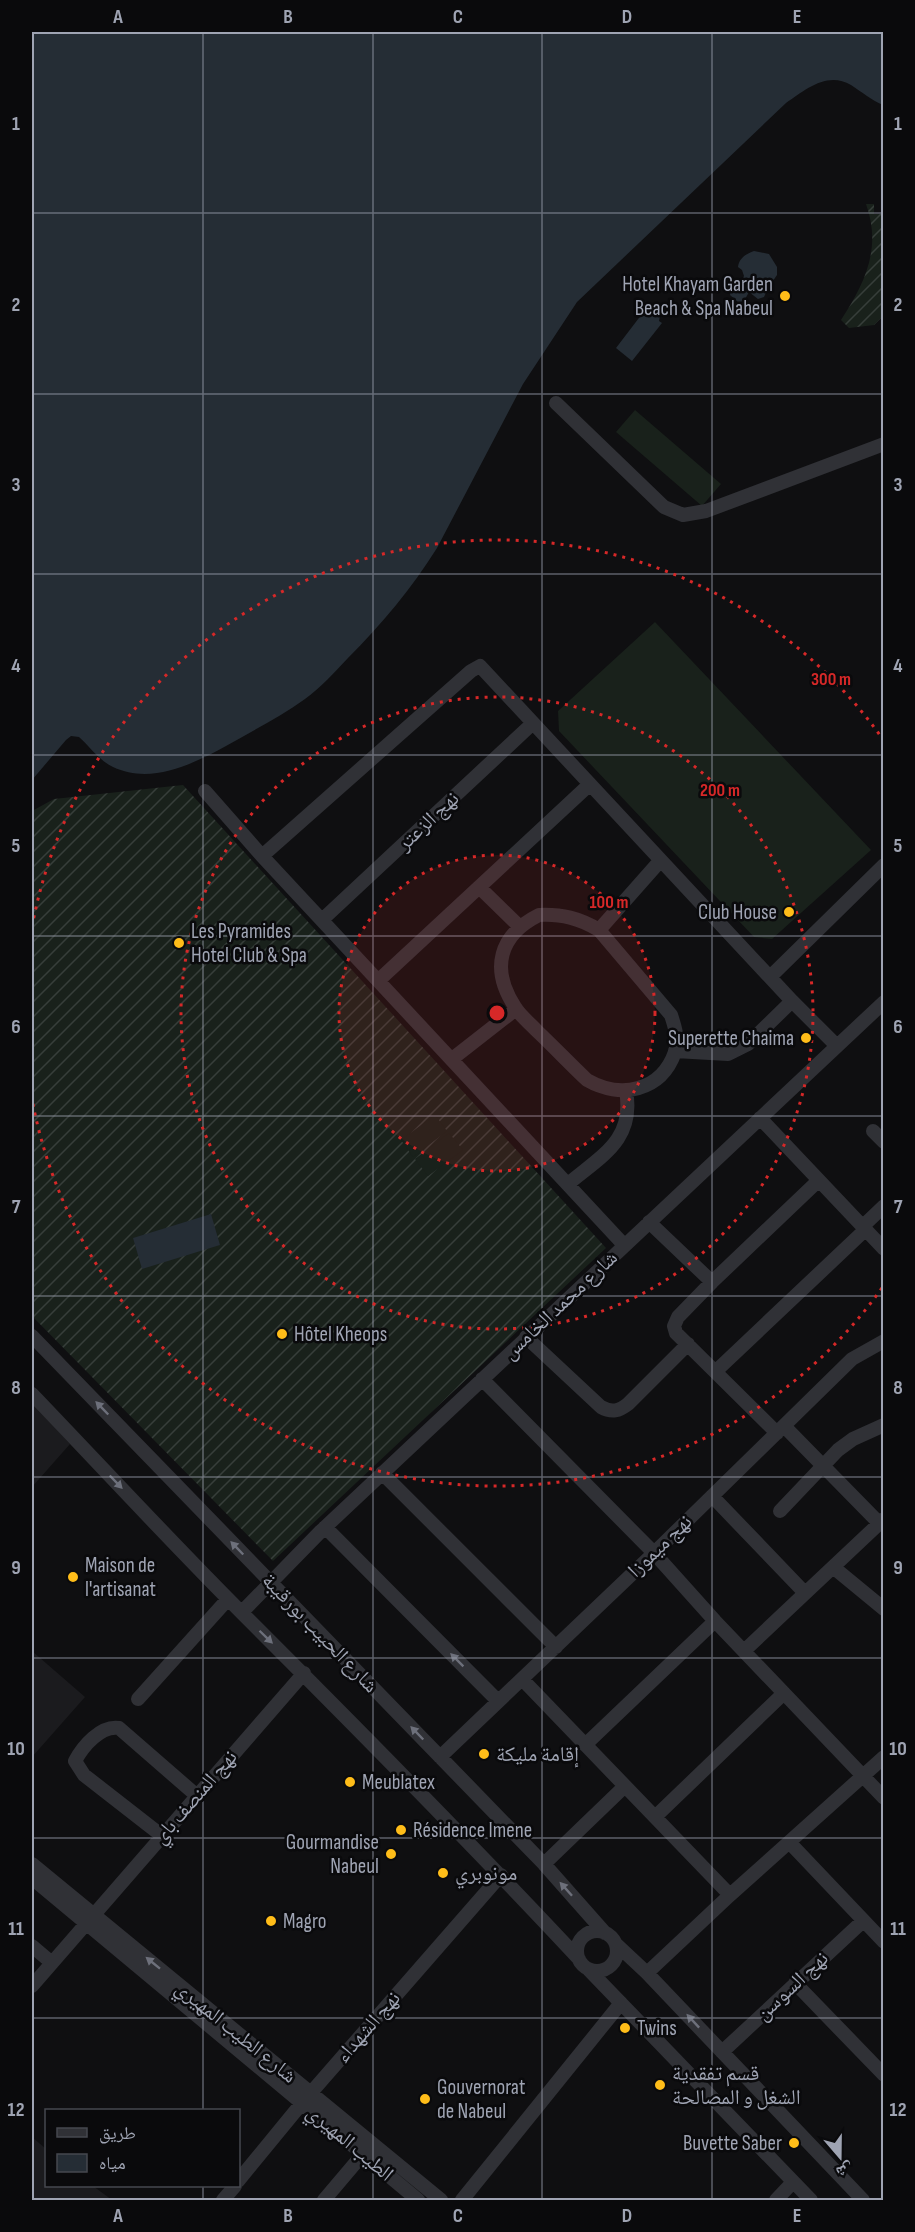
<svg xmlns="http://www.w3.org/2000/svg" width="915" height="2232" font-family="'Sofia Sans Condensed','Noto Naskh Arabic',sans-serif">
  <style>
    .built { fill: #1b1b1e }
    .garden { fill: url(#garden-furrows) }
    .pitch { fill: #19211b }
    .water { fill: #252d35 }
    .lines { fill: none; stroke-linecap: round; stroke-linejoin: round }
    .minor { stroke: #303136; stroke-width: 14 }
    .oneway { fill: #6d707b }
    .grid { fill: none; stroke: #9fa4b3; stroke-width: 1.5; stroke-opacity: 0.55 }
    .ring { fill: none; stroke: #d62828; stroke-width: 3; stroke-dasharray: 3 6 }
    .poi-dot { fill: #ffbd19; stroke: #0a0a0c; stroke-width: 2 }
    .labels { text-anchor: middle; dominant-baseline: central; stroke-width: 5; stroke-linejoin: round; paint-order: stroke }
    .poi-label { font-size: 21px; fill: #9fa4b3; stroke: #0a0a0c; text-anchor: start }
    .street-label { font-size: 21px; fill: #9fa4b3; stroke: #0a0a0c }
    .centre { fill: #d62828; stroke: #0a0a0c; stroke-width: 3 }
    .ring-label { font-size: 18px; text-anchor: middle; font-weight: bold; fill: #d62828; stroke: #0a0a0c; stroke-width: 5; stroke-linejoin: round; paint-order: stroke }
    .neatline { fill: none; stroke: #9fa4b3; stroke-width: 2 }
    .grid-label { font-size: 20px; text-anchor: middle; font-weight: bold; fill: #9fa4b3 }
  </style>
  <defs>
    <pattern id="garden-furrows" width="10" height="10" patternUnits="userSpaceOnUse" patternTransform="scale(1.5)"><rect width="10" height="10" fill="#19211b"/><path d="M-1 1l2-2M0 10L10 0M9 11l2-2" fill="none" stroke="#373e3a"/></pattern>
  </defs>
  <rect width="100%" height="100%" fill="#0f0f11"/>
  <path class="built" d="M32,1402L70,1444L32,1487Z
    M32,1651L85,1697L32,1757Z
    M32,2137L46,2149V2186H93L112,2200H32Z"/>
  <path class="garden" d="M866,204H874V214H883V316L874,325L849,328L841,320C865,283 882,248 866,204Z
    M183,785L606,1248L273,1561L32,1316V811L54,799Z"/>
  <path class="pitch" d="M635,410L721,484L702,506L616,432Z
    M655,622L871,850L772,939L754,937L559,731L558,711Z
    M435,1115L447,1131L413,1157L401,1140Z
    M449,1133L463,1150L428,1176L415,1159Z"/>
  <path class="water" d="M32,32H883V105C871,100 862,92 851,85C827,71 805,90 786,103L577,302L523,384L437,548C412,588 381,625 348,658C335,672 320,688 305,699C280,717 252,731 226,746C193,764 151,785 113,767C100,761 90,747 79,737L71,736L66,740L32,780Z
    M754,251L769,254L777,267V275L768,288L764,297L758,299L749,292L744,301L738,302L730,295L732,288L741,282L744,276L742,270L738,267C739,258 746,254 754,251Z
    M645,310L648,312L653,310L658,312L660,316L659,321L662,323L632,361L616,348Z
    M211,1214L220,1245L142,1269L133,1238Z"/>
  <g class="lines">
    <path class="minor" d="M556,403L664,507L683,515L706,511L884,444
      M205,791L262,856L624,1245
      M262,856L471,671L480,666L792,1001L837,1046
      M479,887L520,927
      M539,915C562,914 579,918 599,930L671,1015C675,1027 679,1040 675,1052C661,1092 620,1099 587,1080C570,1064 554,1047 537,1031C530,1023 520,1016 515,1007C490,969 499,935 539,915Z
      M323,919L533,723
      M599,930L660,861
      M770,977L884,865
      M379,980L589,785
      M675,1051L728,1054L748,1044L792,1001
      M452,1059L516,1009
      M760,1118L884,1249
      M873,1131L884,1142
      M568,1184C601,1156 635,1140 626,1091
      M649,1222L712,1282L678,1317L674,1326L676,1333L777,1433
      M862,1227L884,1206
      M712,1282L818,1181
      M32,1336L544,1864L605,1933
      M526,1337L601,1407C612,1413 619,1411 628,1404L688,1344
      M716,1371L865,1230
      M482,1379L654,1553L715,1621L884,1798
      M32,1394C102,1467 171,1542 243,1614C356,1727 469,1841 579,1959
      M784,1426L879,1523
      M382,1473L556,1647
      M712,1496L805,1593
      M780,1511L838,1450L853,1439L884,1425
      M325,1527L498,1701
      M833,1567L884,1609
      M242,1612L321,1531L884,1002
      M745,1650L884,1519
      M522,1679L730,1895
      M138,1699L228,1599
      M585,1745L715,1621
      M440,1757L654,1553L852,1359L884,1341
      M655,1817L784,1693
      M161,1835L84,1775L75,1761C83,1746 101,1725 119,1728L196,1795
      M789,1842L884,1942
      M32,1864L441,2200
      M544,1864L625,1786
      M32,1878L418,2200
      M577 1951a20 20 0 1 1 40 0a20 20 0 1 1-40 0Z
      M616,1944L647,1973L863,2200
      M32,1946L52,1963
      M589,1970L811,2200
      M647,1973L730,1895L884,1757
      M795,1983L884,2075
      M32,1986L304,1673
      M722,2052L863,1921
      M238,2181L302,2103L501,1875
      M223,2200L235,2186
      M324,2200L363,2154
      M462,2200L621,2003
      M776,2200L793,2182"/>
  </g>
  <defs><path id="oneway-solid" d="M-6-.8H1V-3.2L6.5 0L1 3.2V.8H-6Z" transform="scale(1.5)"/></defs>
  <g class="oneway">
    <use href="#oneway-solid" transform="translate(102 1408) rotate(-134)"/>
    <use href="#oneway-solid" transform="translate(116 1482) rotate(46)"/>
    <use href="#oneway-solid" transform="translate(237 1548) rotate(-134)"/>
    <use href="#oneway-solid" transform="translate(266 1637) rotate(44)"/>
    <use href="#oneway-solid" transform="translate(457 1660) rotate(-135)"/>
    <use href="#oneway-solid" transform="translate(417 1733) rotate(-134)"/>
    <use href="#oneway-solid" transform="translate(566 1889) rotate(-132)"/>
    <use href="#oneway-solid" transform="translate(153 1963) rotate(-141)"/>
    <use href="#oneway-solid" transform="translate(693 2021) rotate(-133)"/>
  </g>
  <path class="grid" d="M203,32V2110M373,32V2200M542,32V2200M712,32V2200M32,213H884M32,394H884M32,574H884M32,755H884M32,936H884M32,1116H884M32,1296H884M32,1477H884M32,1658H884M32,1838H884M32,2018H884M203,2186V2200"/>
  <circle cx="497" cy="1013" r="158" fill="#d62828" fill-opacity=".12"/>
  <g class="ring">
    <circle cx="497" cy="1013" r="158"/>
    <circle cx="497" cy="1013" r="316"/>
    <path d="M882 1288A473 473 0 0 1 32 1099M32 927A473 473 0 0 1 882 738"/>
  </g>
  <g class="poi-dot">
    <circle cx="785" cy="296" r="6"/>
    <circle cx="789" cy="912" r="6"/>
    <circle cx="179" cy="943" r="6"/>
    <circle cx="806" cy="1038" r="6"/>
    <circle cx="282" cy="1334" r="6"/>
    <circle cx="73" cy="1577" r="6"/>
    <circle cx="484" cy="1754" r="6"/>
    <circle cx="350" cy="1782" r="6"/>
    <circle cx="401" cy="1830" r="6"/>
    <circle cx="391" cy="1854" r="6"/>
    <circle cx="443" cy="1873" r="6"/>
    <circle cx="271" cy="1921" r="6"/>
    <circle cx="625" cy="2028" r="6"/>
    <circle cx="660" cy="2085" r="6"/>
    <circle cx="425" cy="2099" r="6"/>
    <circle cx="794" cy="2143" r="6"/>
  </g>
  <g class="labels">
    <g class="poi-label">
      <text x="773" y="284" text-anchor="end">Hotel Khayam Garden<tspan x="773" dy="24">Beach &amp; Spa Nabeul</tspan></text>
      <text x="777" y="912" text-anchor="end">Club House</text>
      <text x="191" y="931">Les Pyramides<tspan x="191" dy="24">Hotel Club &amp; Spa</tspan></text>
      <text x="794" y="1038" text-anchor="end">Superette Chaima</text>
      <text x="294" y="1334">Hôtel Kheops</text>
      <text x="85" y="1565">Maison de<tspan x="85" dy="24">l'artisanat</tspan></text>
      <text x="496" y="1754">إقامة مليكة</text>
      <text x="362" y="1782">Meublatex</text>
      <text x="413" y="1830">Résidence Imene</text>
      <text x="379" y="1842" text-anchor="end">Gourmandise<tspan x="379" dy="24">Nabeul</tspan></text>
      <text x="455" y="1873">مونوبري</text>
      <text x="283" y="1921">Magro</text>
      <text x="637" y="2028">Twins</text>
      <text x="672" y="2073">قسم تفقدية<tspan x="672" dy="24">الشغل و المصالحة</tspan></text>
      <text x="437" y="2087">Gouvernorat<tspan x="437" dy="24">de Nabeul</tspan></text>
      <text x="782" y="2143" text-anchor="end">Buvette Saber</text>
    </g>
    <g class="street-label">
      <text transform="translate(428 821) rotate(-43)">نهج الزعتر</text>
      <text transform="translate(560 1305) rotate(-43)">شارع محمد الخامس</text>
      <text transform="translate(660 1546) rotate(-44)">نهج ميموزا</text>
      <text transform="translate(320 1633) rotate(46)">شارع الحبيب بورقيبة</text>
      <text transform="translate(195 1797) rotate(-49)">نهج المنصف باي</text>
      <text transform="translate(792 1986) rotate(-43)">نهج السوسن</text>
      <text transform="translate(368 2027) rotate(-49)">نهج الشهداء</text>
      <text transform="translate(236 2032) rotate(39)">شارع الطيب المهيري</text>
      <text transform="translate(350 2143) rotate(40)">الطيب المهيري</text>
    </g>
  </g>
  <circle cx="497" cy="1013" r="9" class="centre"/>
  <g class="ring-label">
    <text x="831" y="685">300 m</text>
    <text x="720" y="796">200 m</text>
    <text x="609" y="908">100 m</text>
  </g>
  <rect width="915" height="2232" fill="none" stroke="#0a0a0c" stroke-width="66"/>
  <rect x="45" y="2109" width="195" height="78" fill="#0a0a0c" stroke="#46484f" stroke-width="1.5"/>
  <rect x="57" y="2128" width="30" height="9" fill="#303136" stroke="#46484f" stroke-width="1.5"/>
  <text x="99" y="2139" font-size="18" fill="#9fa4b3">طريق</text>
  <rect x="57" y="2154" width="30" height="18" fill="#252d35" stroke="#46484f" stroke-width="1.5"/>
  <text x="99" y="2169" font-size="18" fill="#9fa4b3">مياه</text>
  <g transform="translate(840 2157) rotate(160)" stroke="#0a0a0c" stroke-width="4.5" paint-order="stroke">
  <path d="M0-4.5L10 22L0 15L-10 22Z" fill="#9fa4b3"/>
  <text y="-9" font-size="16" font-weight="bold" text-anchor="middle" fill="#9fa4b3">ش</text>
  </g>
  <rect x="33" y="33" width="849" height="2166" class="neatline"/>
  <g class="grid-label">
    <text x="118" y="23">A</text>
    <text x="288" y="23">B</text>
    <text x="458" y="23">C</text>
    <text x="627" y="23">D</text>
    <text x="797" y="23">E</text>
    <text x="16" y="130">1</text>
    <text x="898" y="130">1</text>
    <text x="16" y="311">2</text>
    <text x="898" y="311">2</text>
    <text x="16" y="491">3</text>
    <text x="898" y="491">3</text>
    <text x="16" y="672">4</text>
    <text x="898" y="672">4</text>
    <text x="16" y="852">5</text>
    <text x="898" y="852">5</text>
    <text x="16" y="1033">6</text>
    <text x="898" y="1033">6</text>
    <text x="16" y="1213">7</text>
    <text x="898" y="1213">7</text>
    <text x="16" y="1394">8</text>
    <text x="898" y="1394">8</text>
    <text x="16" y="1574">9</text>
    <text x="898" y="1574">9</text>
    <text x="16" y="1755">10</text>
    <text x="898" y="1755">10</text>
    <text x="16" y="1935">11</text>
    <text x="898" y="1935">11</text>
    <text x="16" y="2116">12</text>
    <text x="898" y="2116">12</text>
    <text x="118" y="2222">A</text>
    <text x="288" y="2222">B</text>
    <text x="458" y="2222">C</text>
    <text x="627" y="2222">D</text>
    <text x="797" y="2222">E</text>
  </g>
</svg>
